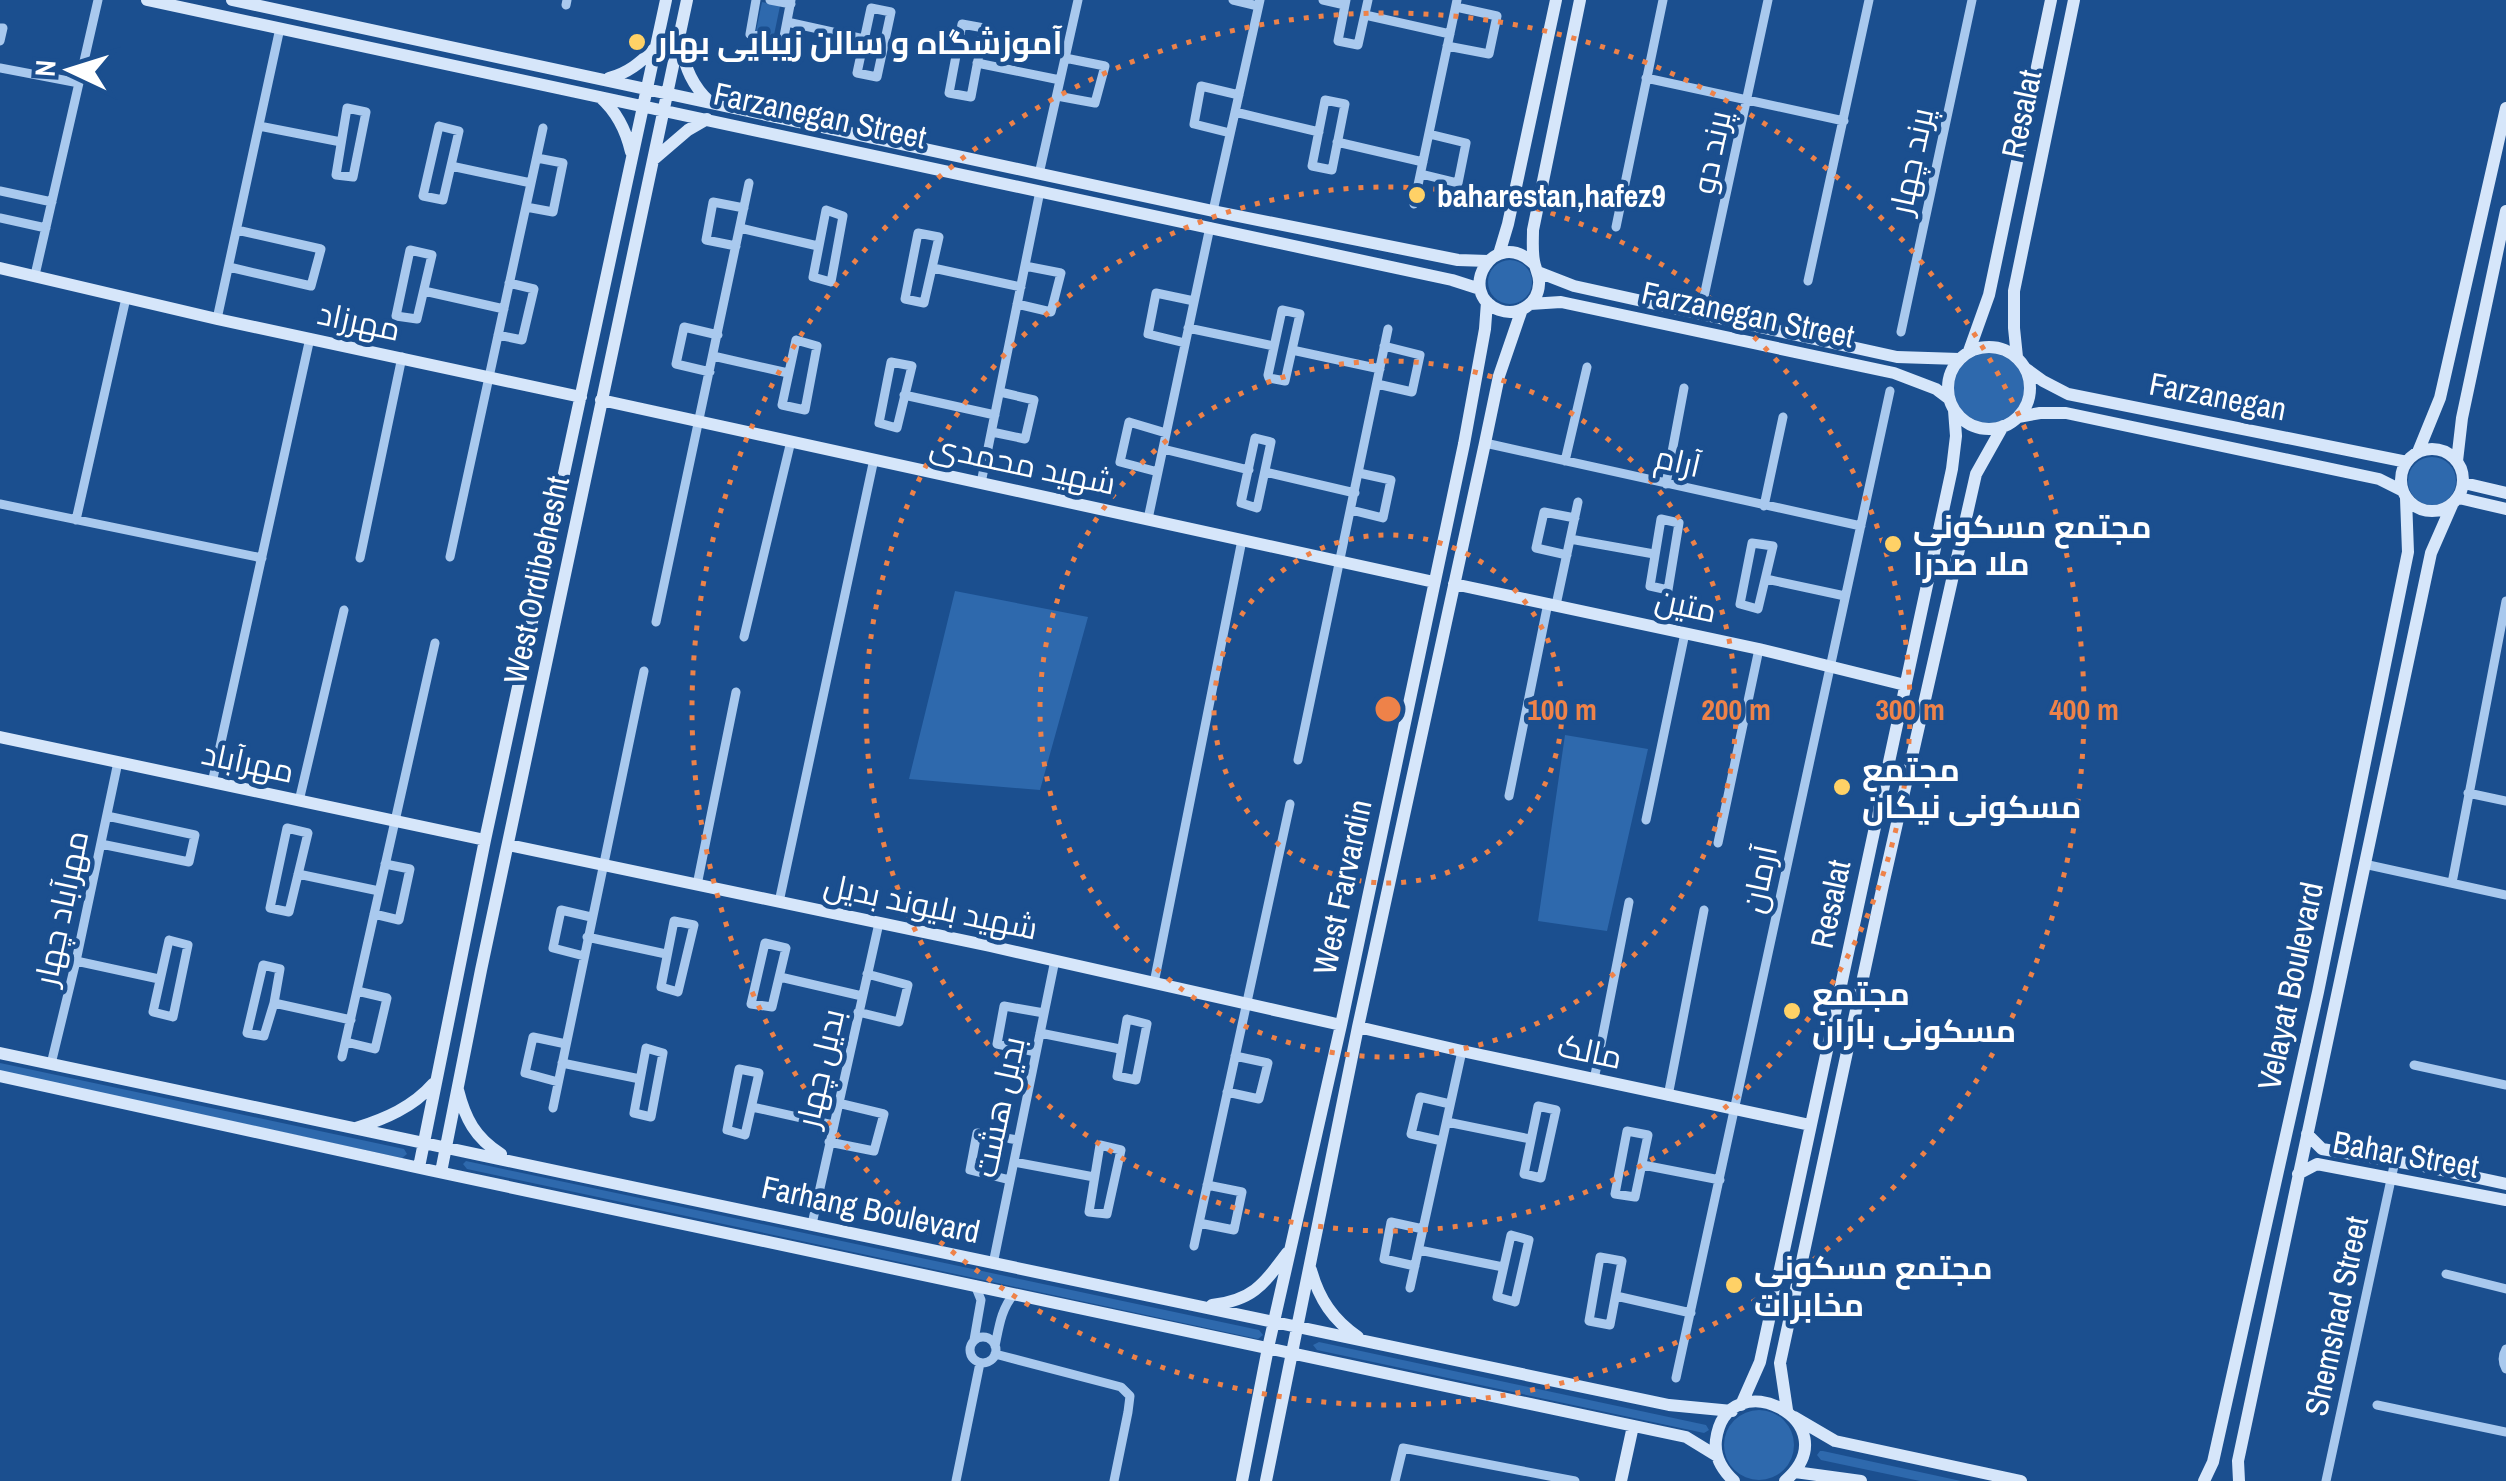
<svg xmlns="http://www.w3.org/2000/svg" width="2506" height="1481" font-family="'Archivo Narrow',Cairo,sans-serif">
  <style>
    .green { fill: #2e69ad }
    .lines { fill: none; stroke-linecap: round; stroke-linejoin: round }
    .street { stroke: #a9c9ee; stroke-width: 9 }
    .secondary { stroke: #d6e6fa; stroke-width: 12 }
    .ring { fill: none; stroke: #ee8249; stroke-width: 5; stroke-dasharray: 5 10 }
    .poi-dot { fill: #ffd166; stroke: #1b4f8f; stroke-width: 4 }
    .labels { text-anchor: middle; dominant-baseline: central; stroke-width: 9; stroke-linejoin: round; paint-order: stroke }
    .poi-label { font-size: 32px; font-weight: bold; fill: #fff; stroke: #1b4f8f; text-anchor: start }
    .street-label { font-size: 32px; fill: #fff; stroke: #1b4f8f }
    .centre { fill: #ee8249; stroke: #1b4f8f; stroke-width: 5 }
    .ring-label { font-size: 30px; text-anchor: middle; font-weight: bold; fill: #ee8249; stroke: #1b4f8f; stroke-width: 9; stroke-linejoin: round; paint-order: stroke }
  </style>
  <rect width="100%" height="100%" fill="#1b4f8f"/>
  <path class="green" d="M762,2L780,6L774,35L756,31Z
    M1488 282a22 22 0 1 1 44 0a22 22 0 1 1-44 0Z
    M1954 388a35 35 0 1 1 70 0a35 35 0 1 1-70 0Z
    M2408 481a24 24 0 1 1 48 0a24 24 0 1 1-48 0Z
    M955,591L1088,617L1040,790L909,779Z
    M1565,735L1648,749L1607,931L1538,921Z
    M0,1063L404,1149L407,1154L402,1158L0,1071Z
    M466,1161L1259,1330L1263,1335L1258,1339L467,1169L463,1164Z
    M1319,1342L1706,1425L1709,1430L1704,1433L1317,1350L1313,1345Z
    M1724 1445a35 35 0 1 1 70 0a35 35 0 1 1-70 0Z
    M1820,1451H1823L1961,1481H1920L1821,1460L1817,1455Z"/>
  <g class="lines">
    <path class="street" d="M756,0L750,34L783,41
      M770,0L791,4
      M1233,0L1258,6
      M1323,0L1345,5
      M1346,0L1338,41L1358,45L1368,0
      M566,5L567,0
      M871,8L891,12L877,77L857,73Z
      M1365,15L1450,34
      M787,22L864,39
      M962,24L984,28L971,97L949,93Z
      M0,28H3L0,41
      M1447,46L1489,54L1497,16L1456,7
      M782,47L791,0
      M977,63L1060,80
      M0,68L79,83
      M1646,78L1844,121
      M1057,96L1095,103L1105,66L1065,58
      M1325,100L1345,104L1332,170L1312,166Z
      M347,108L366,112L353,177L336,175Z
      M1235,112L1319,132
      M259,126L341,142
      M439,126L459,131L443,200L423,196Z
      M1230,133L1194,124L1201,86L1239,95
      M1337,142L1423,162
      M451,166L531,183
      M1039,174L1078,0
      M1421,174L1458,183L1466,143L1429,134
      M0,191L52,202
      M1414,204L1457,0
      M526,207L553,212L563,163L537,158
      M826,210L843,216L831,282L813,277Z
      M1213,211L1260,0
      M0,218L46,228
      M1616,227L1663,0
      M740,228L818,246
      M918,233L939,237L924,303L905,299Z
      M736,246L706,240L713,202L744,208
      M410,250L432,255L417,319L396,316Z
      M229,267L311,286L321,249L237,230
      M933,268L1021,287
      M35,275L98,0
      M1808,281L1869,0
      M424,291L504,309
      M1017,304L1051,312L1061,273L1025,266
      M1282,310L1300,314L1285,381L1269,378L1268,375Z
      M1700,315L1768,0
      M217,319L280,28
      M1188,328L1274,346
      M1901,332L1972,0
      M498,335L522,340L534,289L509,283
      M796,340L817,346L805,410L782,405Z
      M1185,343L1148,334L1156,293L1194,301
      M1292,350L1380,369
      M713,356L788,373
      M891,362L912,366L897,428L879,423Z
      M710,372L676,364L684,327L718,335
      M1377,384L1412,392L1420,355L1384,346
      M904,395L995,415
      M992,432L1025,439L1034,400L1000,392
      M1255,438L1271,442L1257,508L1241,503Z
      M1485,443L1861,526
      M1163,449L1249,470
      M1565,461L1587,367
      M1158,472L1120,462L1129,422L1166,433
      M1265,472L1355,493
      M981,483L1040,191
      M1666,484L1684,388
      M0,504L262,558
      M1764,506L1783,417
      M1351,510L1383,518L1391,480L1359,473
      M1148,519L1210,227
      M1661,519L1679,523L1668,590L1650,586Z
      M76,520L126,298
      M1570,539L1654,554
      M1752,543L1773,546L1758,609L1740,604Z
      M1567,555L1536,548L1544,512L1575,518
      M450,557L543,128
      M360,558L402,357
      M1766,579L1845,596
      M1556,605L1578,502
      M656,622L749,183
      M744,637L791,441
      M1298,760L1388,329
      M212,783L310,338
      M2468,793L2506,801
      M1509,796L1548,603
      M299,801L344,610
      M1646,820L1685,633
      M287,828L308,833L289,912L270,908Z
      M1718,843L1759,649
      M101,844L189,862L195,835L107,816
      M2364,864L2506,895
      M298,874L379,891
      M2452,883L2506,601
      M697,885L736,692
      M779,902L874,459
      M374,914L399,920L410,869L385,864
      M674,921L694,925L678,992L661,987Z
      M587,937L666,954
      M169,940L188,945L173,1017L153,1012Z
      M765,943L786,948L772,1007L751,1004Z
      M584,956L553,948L561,910L591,917
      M76,961L159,979
      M263,965L280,969L274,1003L264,1036L247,1033Z
      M780,977L862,996
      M1154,983L1242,540
      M274,1003L351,1020
      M858,1012L899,1022L908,985L867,974
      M1127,1019L1147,1024L1136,1080L1117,1076Z
      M1040,1033L1120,1049
      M346,1042L375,1049L387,998L357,991
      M646,1048L663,1053L651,1117L634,1113Z
      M1036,1052L997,1044L1004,1006L1044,1013
      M342,1057L435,643
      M562,1063L640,1079
      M51,1064L76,961L118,762
      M2414,1065L2506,1085
      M739,1069L759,1073L745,1135L727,1130Z
      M1594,1080L1629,902
      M558,1082L525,1073L533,1037L566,1044
      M1227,1092L1259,1099L1268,1063L1235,1056
      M1668,1096L1704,910
      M1538,1106L1556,1110L1541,1178L1524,1174Z
      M752,1107L833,1125
      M553,1108L644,671
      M1447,1122L1530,1139
      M1627,1131L1648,1135L1635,1197L1615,1194Z
      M1442,1141L1411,1134L1420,1097L1450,1104
      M829,1142L874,1151L884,1114L838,1103
      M1100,1145L1121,1150L1107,1214L1089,1212Z
      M1014,1162L1094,1177
      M1643,1165L1720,1180
      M1010,1180L970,1170L977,1133L1018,1140
      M1199,1223L1234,1230L1242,1192L1207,1185
      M812,1224L879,923
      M1511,1235L1529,1240L1515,1302L1497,1297Z
      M1194,1246L1290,804
      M1419,1250L1503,1267
      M1600,1257L1622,1261L1610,1325L1589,1321Z
      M993,1264L1055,960
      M1415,1266L1384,1259L1391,1222L1423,1229
      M2446,1274L2506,1289
      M1410,1288L1462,1051
      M1616,1296L1691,1313
      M970 1350a13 13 0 1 1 26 0a13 13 0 1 1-26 0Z
      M974,1340L981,1300L975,1285
      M995,1346C999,1327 1001,1309 1014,1294
      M2506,1349C2502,1356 2502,1362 2506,1369
      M995,1354L1121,1387L1130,1396L1128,1412L1114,1481
      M1676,1378L1890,391
      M2377,1405L2506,1432
      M956,1481L980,1363
      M1395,1481L1403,1448L1575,1481
      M2326,1481L2395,1161"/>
    <path class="secondary" d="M147,0L1452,280L1480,289
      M232,0L1213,211L1458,260L1488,261
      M680,46C686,68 692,86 710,102
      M609,78C628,73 640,63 654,49
      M600,97C617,112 626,130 631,152
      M653,160L688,130L707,119
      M1499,254L1508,224L1556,0
      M1534,264C1494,225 1455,293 1499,310C1518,317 1538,304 1539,284C1540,275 1535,269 1534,261C1532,251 1533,240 1533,230L1580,0
      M0,268L217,319L581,397
      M1538,272L1574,286L1897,357L1959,359
      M1530,304L1561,302L1894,373L1936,389L1948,398
      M1948 388a41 41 0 1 1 82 0a41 41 0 1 1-82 0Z
      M1969,351L1989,295L2051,0
      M2017,357L2014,328V291L2074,0
      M2025,368L2043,381L2068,394L2407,462
      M601,400L1434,582
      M2018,417L2040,413H2066L2379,479L2403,491
      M2401 480a31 31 0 1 1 62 0a31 31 0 1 1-62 0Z
      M2418,452L2440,398L2506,108
      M2457,461L2462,418L2506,211
      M2464,483L2506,493
      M2459,498L2506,509
      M1454,584L1759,649L1905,685
      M0,737L485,840
      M509,845L990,946L1341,1025
      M1358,1027L1462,1051L1810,1125
      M0,1053C556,1172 1112,1288 1669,1405L1732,1411
      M0,1076L429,1170L1686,1437L1717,1456
      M458,1090C465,1118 475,1138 501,1154
      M356,1128C385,1119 413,1107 433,1084
      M2307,1134L2322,1149L2418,1165L2506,1184
      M419,1167L485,840L666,0
      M441,1172L481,970L687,0
      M2298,1174L2317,1164L2506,1200
      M1311,1270C1319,1299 1333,1320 1358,1337
      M1212,1305C1253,1300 1263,1285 1287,1253
      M1741,1405L1760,1362L1952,469L1956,436L1954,410
      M1787,1410L1780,1363L1883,885L1976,474L2003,426
      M1794,1417L1835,1441L2021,1481
      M1795,1472L1861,1481
      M1242,1481L1268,1348L1341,1025L1464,444L1485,329L1487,302
      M1266,1481L1358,1027L1485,443L1499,376L1522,309
      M1621,1481L1633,1426
      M1734,1481C1722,1470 1714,1457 1716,1440C1727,1359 1853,1422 1785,1481
      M2204,1481L2213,1462L2318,992L2408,552L2406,498
      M2239,1481L2238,1461L2431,553L2452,505"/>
  </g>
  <g class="ring">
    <circle cx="1388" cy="709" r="174"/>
    <circle cx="1388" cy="709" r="348"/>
    <circle cx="1388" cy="709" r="522"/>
    <circle cx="1388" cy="709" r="696"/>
  </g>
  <g class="poi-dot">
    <circle cx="637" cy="42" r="10"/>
    <circle cx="1417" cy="195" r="10"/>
    <circle cx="1893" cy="544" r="10"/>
    <circle cx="1842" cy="787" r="10"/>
    <circle cx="1792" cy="1011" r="10"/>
    <circle cx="1734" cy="1285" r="10"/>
  </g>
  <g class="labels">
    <g class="poi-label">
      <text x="657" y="42">آموزشگاه و سالن زیبایی بهار</text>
      <text x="1437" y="195">baharestan,hafez9</text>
      <text x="1913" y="526">مجتمع مسکونی<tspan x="1913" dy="37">ملا صدرا</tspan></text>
      <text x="1862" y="769">مجتمع<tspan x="1862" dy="37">مسکونی نیکان</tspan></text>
      <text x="1812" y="993">مجتمع<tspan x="1812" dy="37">مسکونی باران</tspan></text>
      <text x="1754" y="1267">مجتمع مسکونی<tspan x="1754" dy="37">مخابرات</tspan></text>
    </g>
    <g class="street-label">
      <text transform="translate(2021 114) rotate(-78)">Resalat</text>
      <text transform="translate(820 115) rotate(12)">Farzanegan Street</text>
      <text transform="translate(1711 152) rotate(-78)">پرند دو</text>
      <text transform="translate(1911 161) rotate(-78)">پرند چهار</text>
      <text transform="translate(1748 314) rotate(12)">Farzanegan Street</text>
      <text transform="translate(359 321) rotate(12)">مهرزاد</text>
      <text transform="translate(2218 396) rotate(11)">Farzanegan</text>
      <text transform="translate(1678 461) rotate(13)">آرام</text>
      <text transform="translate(1023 464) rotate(12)">شهید محمدی</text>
      <text transform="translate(536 580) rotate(-78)">West Ordibehesht</text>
      <text transform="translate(1686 605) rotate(12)">متین</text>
      <text transform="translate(248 762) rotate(12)">مهرآباد</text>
      <text transform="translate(1759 879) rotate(-78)">آرمان</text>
      <text transform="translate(1342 887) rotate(-78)">West Farvardin</text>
      <text transform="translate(1830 904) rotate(-78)">Resalat</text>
      <text transform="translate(931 906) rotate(12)">شهید بلیوند بدیل</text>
      <text transform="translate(61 908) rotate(-78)">مهرآباد چهار</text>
      <text transform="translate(2290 986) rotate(-78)">Velayat Boulevard</text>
      <text transform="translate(1590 1051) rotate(12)">مالک</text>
      <text transform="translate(820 1068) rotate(-77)">بدیل چهار</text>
      <text transform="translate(999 1107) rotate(-78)">بدیل هشت</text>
      <text transform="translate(2406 1154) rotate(10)">Bahar Street</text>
      <text transform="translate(871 1209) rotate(12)">Farhang Boulevard</text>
      <text transform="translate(2336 1316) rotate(-78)">Shemshad Street</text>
    </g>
  </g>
  <circle cx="1388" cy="709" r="15" class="centre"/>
  <g class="ring-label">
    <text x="1562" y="720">100 m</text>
    <text x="1736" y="720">200 m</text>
    <text x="1910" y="720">300 m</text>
    <text x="2084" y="720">400 m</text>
  </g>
  <g transform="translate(70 70) rotate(274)" stroke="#1b4f8f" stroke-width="8" paint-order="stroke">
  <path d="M0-8L18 38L0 25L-18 38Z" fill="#ffffff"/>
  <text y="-15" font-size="28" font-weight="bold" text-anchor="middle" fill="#ffffff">N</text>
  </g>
</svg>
